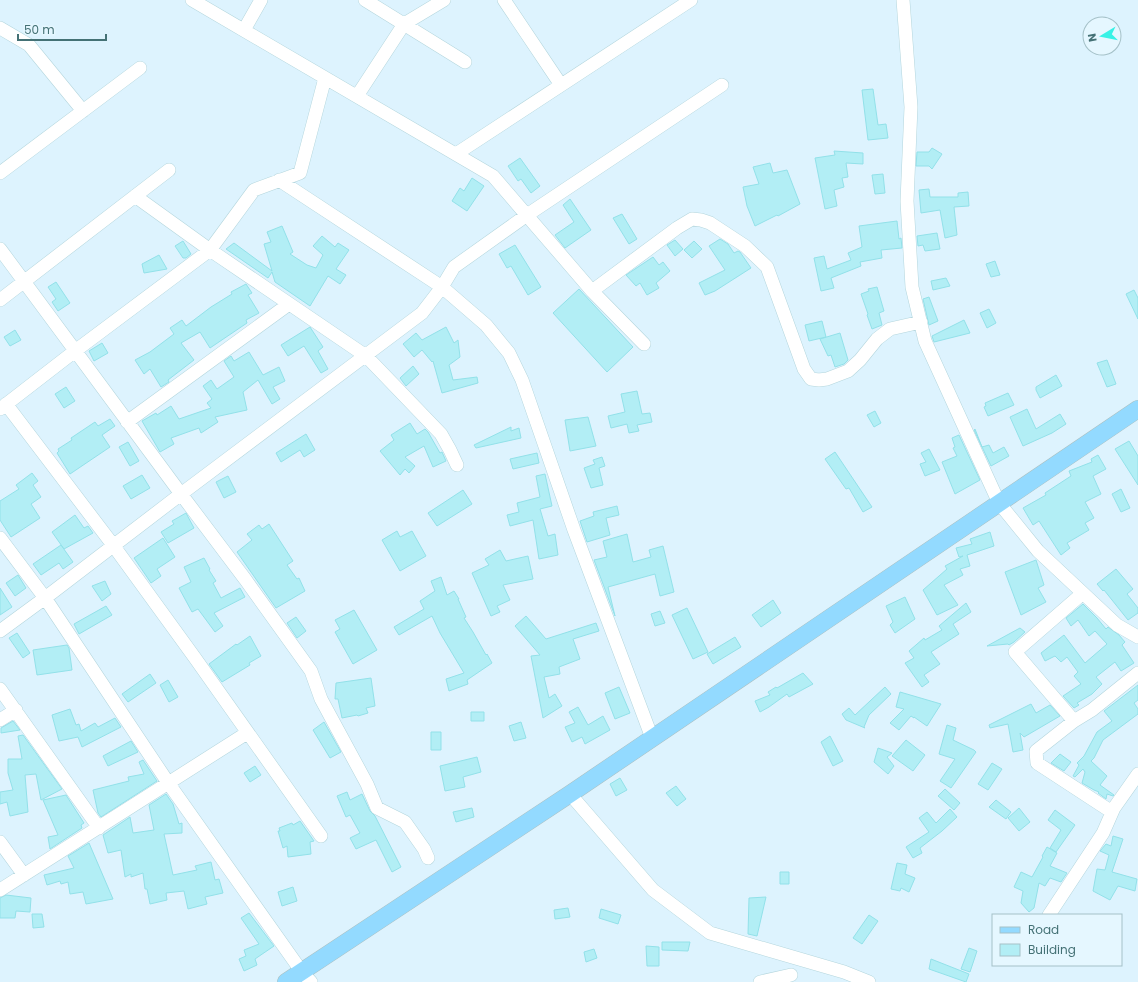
<svg xmlns="http://www.w3.org/2000/svg" width="1138" height="982" font-family="Poppins,sans-serif">
  <style>
    .building { fill: #b2eef5; stroke: #92e1e9 }
    .lines { fill: none; stroke-linecap: round; stroke-linejoin: round }
    .minor-casing { stroke: #b4d6dd; stroke-width: 14 }
    .major-casing { stroke: #adc1c2; stroke-width: 18 }
    .minor { stroke: #fff; stroke-width: 13 }
    .major { stroke: #93daff; stroke-width: 17 }
  </style>
  <rect width="100%" height="100%" fill="#ddf3fe"/>
  <path class="building" d="M873,89L878,125L886,124L888,138L868,140L862,90Z
    M932,148L942,154L932,169L929,166H916L917,152H929Z
    M834,151L863,153V164L846,163L848,177L842,178L844,187L834,190L837,206L825,209L815,158L835,155Z
    M520,158L540,186L531,193L521,179L518,181L508,166Z
    M770,163L773,173L787,170L800,204L778,216L777,215L755,226L747,206L743,187L759,184L753,167Z
    M883,174L885,193L875,194L872,175Z
    M472,178L484,186L467,211L452,201L460,188L464,191Z
    M929,189L930,197H958V193L968,192L969,206L954,207L957,235L945,238L940,210L921,213L919,190Z
    M570,199L591,230L565,248L555,235L574,222L563,205Z
    M622,214L637,239L629,244L613,218Z
    M897,221L899,239L901,238L902,248L881,250L882,258L860,262L861,266L831,278L834,288L821,291L814,258L824,256L827,269L851,260L848,253L862,247L859,226Z
    M282,226L293,252L290,254L307,265L316,268L323,255L313,246L322,236L335,247L338,243L349,250L336,269L346,275L340,284L328,276L310,306L275,282L272,272L268,278L226,249L234,243L272,271L264,244L271,242L267,232Z
    M937,233L940,249L925,251L923,245L918,246L917,236Z
    M720,239L728,244L734,253L738,251L740,252L751,268L715,291L705,295L699,283L725,270L709,246Z
    M675,240L683,249L675,256L667,245Z
    M183,241L191,254L186,258H183L175,246Z
    M694,241L702,249L692,258L684,250Z
    M515,245L541,287L528,295L511,266L507,268L499,254Z
    M159,255L167,269L144,273L142,264Z
    M653,257L659,265L663,262L670,271L656,283L659,288L647,295L640,283L636,286L626,275Z
    M995,261L1000,275L991,277L986,264Z
    M946,278L950,286L933,290L931,281Z
    M56,282L70,303L58,311L52,302L56,299L48,287Z
    M246,284L252,293L248,295L259,313L246,320L247,323L210,348L200,332L181,343L194,360L168,380L169,382L161,387L150,369L144,374L135,360L150,352L174,334L170,328L182,320L186,326L211,307L232,294L231,292Z
    M877,287L884,311L879,313L882,325L872,329L867,315L868,314L861,294L869,291L868,289Z
    M579,289L633,347L607,372L553,313Z
    M1134,290L1138,298V319L1126,294Z
    M929,297L938,321L929,325L923,299Z
    M989,309L996,323L987,328L980,313Z
    M964,320L970,333L934,342L932,336Z
    M822,321L826,337L809,341L805,325Z
    M310,327L323,347L318,351L328,369L321,373L304,346L288,356L281,345Z
    M446,327L454,343L458,340L460,357L449,365L453,380L477,377L478,383L442,393L433,361L432,362L422,350L414,357L403,344L416,333L422,340Z
    M15,330L21,340L10,346L4,337Z
    M840,333L848,360L844,364L835,367L831,355L828,356L820,339Z
    M102,343L108,353L94,361L89,351Z
    M249,352L263,375L279,367L285,381L273,387L280,399L272,404L258,380L243,392L247,410L215,417L218,422L201,433L199,428L171,438L174,444L160,452L142,421L156,413L157,415L171,406L179,419L211,408L207,403L212,399L203,386L211,380L217,389L234,377L224,361L231,356L234,361Z
    M1107,360L1116,384L1107,387L1097,363Z
    M413,366L419,374L406,386L400,378Z
    M1056,375L1062,386L1040,398L1036,390V387Z
    M66,387L75,401L64,408L55,394Z
    M637,391L642,414L650,413L652,422L637,425L639,431L629,433L627,424L611,428L608,416L625,412L621,394Z
    M1008,393L1014,405L988,416L984,407L986,406L985,403Z
    M1027,409L1036,429L1060,414L1066,424L1052,433L1023,446L1010,417Z
    M875,411L881,423L874,427L867,415Z
    M588,417L596,446L570,451L565,420Z
    M110,419L115,426L102,435L110,447L70,474L57,453L59,451L58,449L72,440L71,438L95,422L98,426Z
    M410,423L417,434L425,429L428,432L440,453L442,452L446,461L433,467L424,446L405,457L415,466L409,473L405,469L400,475L380,451L394,440L391,435Z
    M511,427V431L519,428L521,438L476,448L474,445Z
    M975,429L982,447L989,445L993,453L1004,447L1009,456L991,466L974,430Z
    M306,434L315,450L304,457L300,450L281,462L276,453Z
    M959,435L980,480L955,494L942,462L957,456L953,448L955,447L952,438Z
    M1129,441L1138,456V485L1115,449Z
    M128,442L139,461L130,466L119,447Z
    M929,449L940,470L925,476L920,464L926,462L921,453Z
    M835,452L872,507L863,512L849,488L846,489L825,459Z
    M537,453L539,463L513,469L510,459Z
    M1098,455L1106,469L1093,476L1101,494L1085,502L1094,518L1085,523L1089,530L1067,543L1070,548L1061,555L1039,521L1033,525L1023,508L1046,495L1045,493L1071,476L1069,471L1092,462L1091,459Z
    M602,457L605,466L599,468L603,485L591,488L584,468L595,464L593,460Z
    M32,473L38,481L33,485L41,497L31,504L40,518L11,537L0,520V501L19,489L16,485Z
    M545,474L552,506L540,509L548,536L555,534L558,555L539,559L533,520L510,526L507,515L519,512L517,503L540,497L536,476Z
    M142,475L150,488L131,499L123,486Z
    M228,476L236,492L224,498L216,482Z
    M1121,489L1130,508L1121,512L1112,494Z
    M463,490L472,504L437,526L428,513Z
    M617,506L619,515L606,518L610,535L587,542L580,521L594,516L593,512Z
    M186,513L194,528L168,543L161,532L174,524L172,521Z
    M75,515L84,528L88,526L93,533L64,549L52,532Z
    M269,524L293,561L287,565L297,579L299,578L305,591L276,608L237,552L252,540L247,534L259,525L262,529Z
    M397,531L400,537L412,531L426,556L400,571L382,540Z
    M990,532L994,546L967,555L970,566L960,569L963,575L944,585L958,605L937,615L923,590L947,569L945,566L963,556L959,557L956,548L972,544L970,539Z
    M627,534L633,562L651,557L649,550L663,546L674,592L660,596L655,574L608,587L615,616L594,560L607,557L603,541Z
    M163,538L175,557L157,569L161,576L151,583L134,558Z
    M61,545L73,562L63,569L59,563L41,575L33,564Z
    M500,550L506,561L528,556L533,579L503,585L510,600L497,606L500,612L491,616L472,573L489,565L485,559Z
    M204,558L210,569L209,570L216,581L213,583L221,598L240,588L245,597L214,613L223,626L215,632L198,609L192,612L179,588L191,582L184,567Z
    M1036,560L1044,585L1038,588L1046,602L1021,615L1005,572Z
    M1116,569L1133,589L1127,594L1138,608V613L1128,620L1104,590L1103,591L1097,584Z
    M18,575L26,588L15,596L6,583Z
    M441,577L447,595L454,591L459,599H458L466,617L464,618L473,632L486,655L487,654L492,663L467,680L468,684L449,691L446,679L464,673L440,633L432,616L399,635L394,627L424,609L420,601L435,591L431,581Z
    M105,581L111,594L102,601L92,586Z
    M0,588L12,607L0,615Z
    M905,597L915,619L895,633L890,625L893,622L886,606Z
    M773,600L781,613L761,627L752,615Z
    M966,603L971,612L953,624L959,634L931,652L940,664L924,675L929,682L922,687L905,663L914,658L909,651L924,638L925,640L942,630L939,626Z
    M1083,604L1097,618L1106,629L1108,627L1119,635L1125,642L1122,645L1134,663L1121,671L1115,662L1096,677L1102,684L1092,694L1077,703L1079,705L1074,708L1063,696L1081,684L1074,676L1078,672L1067,657L1061,662L1055,656L1045,661L1041,653L1064,635L1085,663L1107,644L1095,631L1089,636L1078,620L1071,626L1066,618Z
    M106,606L112,615L79,634L74,624Z
    M687,608L708,652L693,659L672,615Z
    M354,610L377,650L353,664L335,632L340,629L335,620Z
    M660,611L665,623L655,626L651,614Z
    M526,616L546,639L596,623L599,631L573,639L580,659L559,667L560,674L544,677L549,698L555,694L562,706L543,718L531,656L540,655L515,626Z
    M296,617L306,631L297,638L287,623Z
    M1020,628L1025,632L1014,642L1009,645L1008,644L987,646Z
    M17,633L30,653L23,658L9,638Z
    M250,636L261,656L249,663L250,665L222,682L209,664L236,644L237,645Z
    M735,637L741,647L713,664L707,654Z
    M67,645L69,648L72,670L37,675L33,650Z
    M803,673L813,684L789,697L787,694L769,707L760,712L755,701L770,695L768,692L776,687L777,688Z
    M150,674L156,683L128,702L122,694Z
    M371,678L375,706L366,708L368,713L358,716L357,715L342,718L338,699H335L336,683Z
    M168,680L178,697L169,702L160,685Z
    M1138,685V700L1134,703L1138,709V714L1103,740L1094,758L1091,761L1107,776L1100,785L1114,795L1113,796L1107,794L1106,799L1098,793L1099,792L1094,790L1082,783L1085,772L1083,769L1075,777L1073,776L1079,765L1077,763L1084,756L1097,732L1112,721L1104,711Z
    M619,687L630,713L615,719L605,693Z
    M885,687L891,694L869,715L864,727L865,728L846,720L842,714L849,708L855,715Z
    M900,692L941,704L927,726L914,717V718L911,716L899,730L890,723L904,709L896,707Z
    M1031,704L1036,713L1050,705L1060,716L1024,737L1020,733L1023,750L1013,752L1008,724L990,728L989,725Z
    M578,707L588,725L603,716L610,730L585,744L582,737L572,742L565,727L575,723L569,712Z
    M70,709L76,725L79,724L81,731L95,723L98,727L115,718L121,727L82,747L78,737L59,741L52,715Z
    M471,712H484V721H471Z
    M13,721L20,730L1,733V728Z
    M324,722L341,752L330,758L313,730Z
    M521,722L526,738L514,741L509,726Z
    M947,725L956,728L953,740L974,750L976,752L951,788L940,781L955,759L939,754Z
    M431,732H441V750H431Z
    M23,735L62,789L41,800L36,774L25,775L28,812L10,816L7,802L0,804V792L13,790L8,773V759H22L18,736Z
    M830,736L843,761L833,766L821,742Z
    M906,740L925,755L913,771L892,756Z
    M131,741L138,752L108,766L103,756Z
    M878,748L892,753L887,757L894,766L888,774L874,762Z
    M1060,754L1071,762L1064,771L1051,763Z
    M477,757L481,772L463,777L465,787L445,791L440,766Z
    M143,760L157,781L101,817L98,813L93,790L129,781L128,777L144,774L139,762Z
    M992,763L1002,769L988,790L978,784Z
    M255,766L261,775L250,782L244,773Z
    M620,778L627,790L616,796L610,784Z
    M676,786L686,799L677,806L666,793Z
    M945,789L960,803L954,810L938,796Z
    M347,792L350,800L362,794L370,811L375,816L401,867L392,872L376,840L356,849L350,838L360,833L350,815L346,817L337,796Z
    M166,794L173,804L179,824L182,823V833L164,834L173,875L197,870L195,866L211,862L215,880L219,879L223,893L205,897L207,904L188,909L184,891L166,893L167,900L150,904L147,889H145L143,873L131,877V874L125,877L121,850L108,853L103,835L130,817L133,833L154,830L149,805Z
    M66,795L84,823L81,825L82,828L50,849L48,837L58,835L43,800Z
    M996,800L1011,812L1006,819L989,807Z
    M472,808L474,817L456,822L453,812Z
    M1019,808L1030,822L1019,831L1008,818Z
    M950,809L957,817L942,831L920,848L922,853L913,858L906,847L929,832L919,818L927,812L936,823Z
    M1055,810L1075,825L1056,852L1050,848L1061,830L1048,820Z
    M300,821L314,841L310,842L311,854L288,857L287,846L283,848L278,831H280L279,828L292,823L293,825Z
    M1113,836L1123,839L1112,872L1137,879L1135,891L1118,886L1110,900L1093,891L1097,869L1105,870L1109,855L1100,851L1106,844L1111,846Z
    M89,843L113,899L86,904L83,892L70,894L68,882L61,884L60,881L47,885L44,875L74,868L68,856Z
    M1047,847L1057,853L1050,866L1067,873L1061,882L1050,878L1045,886L1039,883L1034,908L1029,912L1021,903L1023,891L1014,887L1021,872L1032,877L1043,857L1042,856Z
    M897,863L907,865L905,874L915,878L909,892L901,888L900,891L891,889Z
    M780,872H789V884H780Z
    M293,887L297,901L282,906L278,892Z
    M6,895L31,898L30,912L16,911L15,918H0V898Z
    M766,897L757,936L748,934L749,898Z
    M568,908L570,917L555,919L554,910Z
    M601,909L621,915L618,924L599,918Z
    M249,913L274,946L255,959L257,965L244,971L239,959L246,956L244,950L259,944L241,918Z
    M32,914H42L44,927L33,928Z
    M869,915L878,921L862,944L853,938Z
    M662,942H690L688,951L662,950Z
    M646,946L659,947V966H647Z
    M969,948L977,951L970,972L961,969Z
    M594,949L597,958L586,962L584,952Z
    M931,959L969,974L966,982L929,969Z"/>
  <g class="lines">
    <g class="minor-casing">
      <path id="minor" d="M192,0L493,176L592,291L644,344
        M365,0L465,62
        M504,0L561,85
        M903,0L911,107L907,201L912,287L925,341L999,503L1038,551L1117,625L1138,637
        M0,28L29,45L83,111
        M244,30L261,0
        M357,96L404,24L444,0
        M456,154L691,0
        M0,173L140,68
        M279,180L442,287L486,325L509,353L522,380L574,530L652,738
        M135,196L210,250L366,356L441,434L450,450L457,465
        M0,249L181,494L245,579L311,671L321,699L367,784L377,808L405,822L424,849L428,858
        M592,291L677,228L692,219L701,220L710,223L745,246L767,267L804,369L811,379L819,380L827,379L848,371L860,360L877,339L890,329L921,322
        M0,300L169,170
        M6,404L113,545L195,658L321,836
        M0,409L75,351L210,250L254,190L300,173L325,78
        M127,422L289,304
        M0,538L45,598L169,784L302,972L311,982
        M0,631L45,598L181,494L422,313L442,287L454,267L527,215L722,85
        M0,689L99,828
        M0,720L16,710
        M1074,721L1015,652L1083,593
        M570,794L653,890L710,933L844,972L869,982
        M1112,812L1037,763L1036,751L1074,721L1092,710L1138,673
        M0,842L24,875
        M0,890L247,733
        M1049,915L1103,833L1114,808L1138,774
        M760,982L791,975"/>
    </g>
    <g class="major-casing">
      <path id="major" d="M286,982L570,794L1138,409"/>
    </g>
    <use href="#minor" class="minor"/>
    <use href="#major" class="major"/>
  </g>
  <rect x="992" y="914" width="130" height="52" fill="#e5f7ff" stroke="#a5c1c8"/>
  <rect x="1000" y="927" width="20" height="6" fill="#93daff" stroke="#a5c1c8"/>
  <text x="1028" y="934" font-size="12" fill="#447175">Road</text>
  <rect x="1000" y="944" width="20" height="12" fill="#b2eef5" stroke="#a5c1c8"/>
  <text x="1028" y="954" font-size="12" fill="#447175">Building</text>
  <g transform="translate(1102 36) rotate(260)"><circle r="19" fill="#e5f7ff" stroke="#a5c1c8"/>
  <path d="M0-3L7 15L0 10L-7 15Z" fill="#37f2e6"/>
  <text y="-6" font-size="11" font-weight="bold" text-anchor="middle" fill="#447175">N</text>
  </g>
  <path d="M18 34v6h88v-6" fill="none" stroke="#447175" stroke-width="2"/>
  <text x="24" y="34" font-size="12" fill="#447175" stroke="#e5f7ff" stroke-width="3" paint-order="stroke">50 m</text>
</svg>
